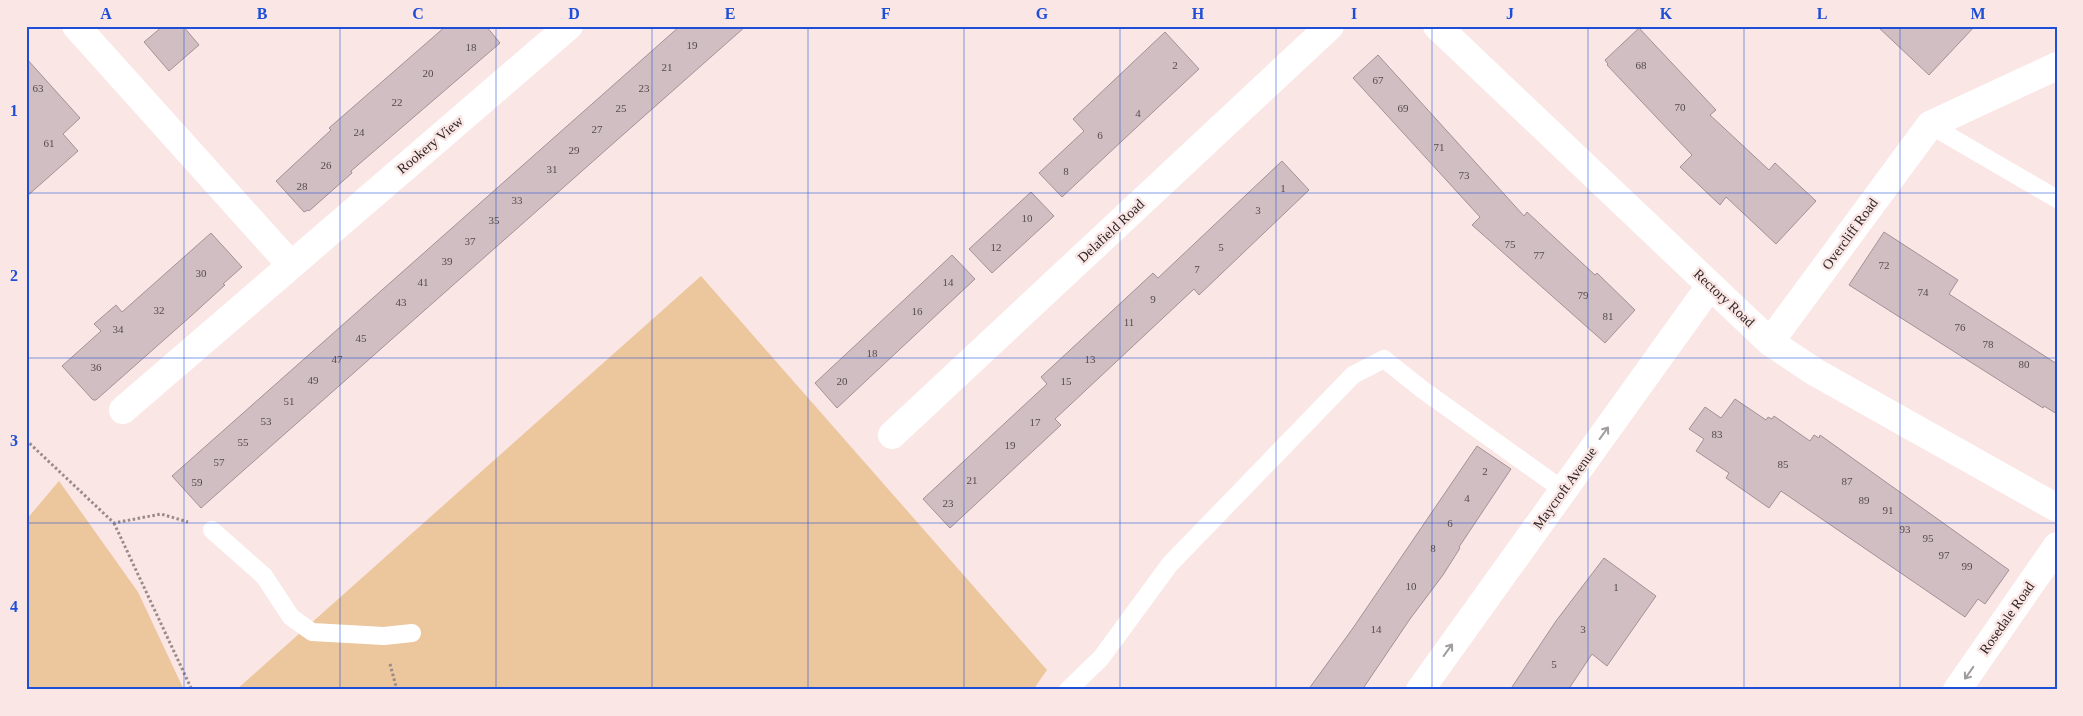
<svg xmlns="http://www.w3.org/2000/svg" width="2083" height="716" font-family="'Times New Roman',serif">
  <style>
    .green { fill: #ecc69c }
    .building { fill: #d0bec3; stroke: #a29196 }
    .lines { fill: none; stroke-linecap: round; stroke-linejoin: round }
    .path { stroke: #998b8a; stroke-width: 3; stroke-dasharray: 2.5 2.5; stroke-linecap: butt }
    .service { stroke: #fff; stroke-width: 18 }
    .minor { stroke: #fff; stroke-width: 28 }
    .oneway { stroke: #a09d9c }
    .grid { fill: none; stroke: #1d4ed8; stroke-width: 1; stroke-opacity: 0.55 }
    .labels { text-anchor: middle; dominant-baseline: central; stroke-width: 5; stroke-linejoin: round; paint-order: stroke }
    .number-label { font-size: 11px; fill: #554b4c }
    .street-label { font-size: 14px; fill: #2c2524; stroke: #fae6e5 }
    .neatline { fill: none; stroke: #1d4ed8; stroke-width: 2 }
    .grid-label { font-size: 16px; text-anchor: middle; font-weight: bold; fill: #1d4ed8 }
  </style>
  <rect width="100%" height="100%" fill="#fae6e5"/>
  <path class="green" d="M701,276L1047,670L1033,690H236Z
    M59,481L138,592L184,690H26V520Z"/>
  <path class="building" d="M163,26H183L199,45L169,71L144,42Z
    M446,26H486L500,43L351,171L352,173L309,211L308,210L304,212L276,181L331,130L329,128Z
    M680,26H746L201,508L172,476Z
    M1877,26H1975L1929,75Z
    M1639,28L1716,110L1710,115L1769,170L1775,163L1816,201L1776,244L1726,197L1720,205L1680,167L1692,155L1607,65L1608,64L1605,60Z
    M1165,32L1199,69L1062,197L1039,173L1084,131L1073,119Z
    M1378,55L1524,216L1527,212L1595,275L1597,273L1635,310L1605,343L1472,225L1480,217L1353,78Z
    M26,58L80,118L63,134L78,151L26,197Z
    M1282,161L1309,190L1199,295L1194,289L1055,419L1061,425L950,528L923,499L1047,384L1041,377L1153,273L1158,278Z
    M1031,192L1054,216L992,273L969,249Z
    M1884,232L1958,280L1949,294L2057,364V414L2044,406L2043,408L1849,285Z
    M211,233L242,267L223,284L225,285L191,316L96,400H93L62,366L101,331L94,324L116,305L122,312Z
    M952,255L975,279L837,408L815,383Z
    M1735,399L1766,420L1768,417L1772,419L1774,416L1810,441L1814,435L1819,438L1820,435L2009,570L1985,604L1978,599L1965,617L1781,491L1769,508L1726,478L1729,473L1696,451L1704,439L1689,429L1705,407L1721,418Z
    M1477,446L1511,469L1459,547L1460,548L1443,575L1410,619L1362,690H1308L1353,628Z
    M1604,558L1656,596L1607,666L1592,654L1568,690H1510L1556,621Z"/>
  <g class="lines">
    <path class="path" d="M26,440L114,523L161,514L188,522
      M114,523L192,690
      M390,664L397,690"/>
    <path class="service" d="M1930,125L2057,199
      M212,530L264,576L291,617L312,632L384,636L412,633
      M1068,690L1101,658L1170,564L1353,375L1384,359L1423,390L1563,490"/>
    <path class="minor" d="M76,26L290,264
      M1437,26L1770,342L1815,372L2057,508
      M1770,342L1930,125L2057,66
      M123,410L569,26
      M892,435L1330,26
      M1420,690L1710,286
      M1957,690L2057,546"/>
  </g>
  <defs><path id="oneway-shaft" d="M-6 0H5M1.5-3L5.5 0L1.5 3" fill="none" stroke-width="1.6" stroke-linecap="round" stroke-linejoin="round" transform="scale(1.25)"/></defs>
  <g class="oneway">
    <use href="#oneway-shaft" transform="translate(1604 433) rotate(-54)"/>
    <use href="#oneway-shaft" transform="translate(1448 650) rotate(-54)"/>
    <use href="#oneway-shaft" transform="translate(1969 673) rotate(125)"/>
  </g>
  <path class="grid" d="M184,26V690M340,26V690M496,26V690M652,26V690M808,26V690M964,26V690M1120,26V690M1276,26V690M1432,26V690M1588,26V690M1744,26V690M1900,26V690M26,193H2057M26,358H2057M26,523H2057"/>
  <g class="labels">
    <g class="number-label">
      <text x="692" y="45">19</text>
      <text x="471" y="47">18</text>
      <text x="1175" y="65">2</text>
      <text x="1641" y="65">68</text>
      <text x="667" y="67">21</text>
      <text x="428" y="73">20</text>
      <text x="1378" y="80">67</text>
      <text x="38" y="88">63</text>
      <text x="644" y="88">23</text>
      <text x="397" y="102">22</text>
      <text x="1680" y="107">70</text>
      <text x="621" y="108">25</text>
      <text x="1403" y="108">69</text>
      <text x="1138" y="113">4</text>
      <text x="597" y="129">27</text>
      <text x="359" y="132">24</text>
      <text x="1100" y="135">6</text>
      <text x="49" y="143">61</text>
      <text x="1439" y="147">71</text>
      <text x="574" y="150">29</text>
      <text x="326" y="165">26</text>
      <text x="552" y="169">31</text>
      <text x="1066" y="171">8</text>
      <text x="1464" y="175">73</text>
      <text x="302" y="186">28</text>
      <text x="1283" y="188">1</text>
      <text x="517" y="200">33</text>
      <text x="1258" y="210">3</text>
      <text x="1027" y="218">10</text>
      <text x="494" y="220">35</text>
      <text x="470" y="241">37</text>
      <text x="1510" y="244">75</text>
      <text x="996" y="247">12</text>
      <text x="1221" y="247">5</text>
      <text x="1539" y="255">77</text>
      <text x="447" y="261">39</text>
      <text x="1884" y="265">72</text>
      <text x="1197" y="269">7</text>
      <text x="201" y="273">30</text>
      <text x="423" y="282">41</text>
      <text x="948" y="282">14</text>
      <text x="1923" y="292">74</text>
      <text x="1583" y="295">79</text>
      <text x="1153" y="299">9</text>
      <text x="401" y="302">43</text>
      <text x="159" y="310">32</text>
      <text x="917" y="311">16</text>
      <text x="1608" y="316">81</text>
      <text x="1129" y="322">11</text>
      <text x="1960" y="327">76</text>
      <text x="118" y="329">34</text>
      <text x="361" y="338">45</text>
      <text x="1988" y="344">78</text>
      <text x="872" y="353">18</text>
      <text x="337" y="359">47</text>
      <text x="1090" y="359">13</text>
      <text x="2024" y="364">80</text>
      <text x="96" y="367">36</text>
      <text x="313" y="380">49</text>
      <text x="842" y="381">20</text>
      <text x="1066" y="381">15</text>
      <text x="289" y="401">51</text>
      <text x="266" y="421">53</text>
      <text x="1035" y="422">17</text>
      <text x="1717" y="434">83</text>
      <text x="243" y="442">55</text>
      <text x="1010" y="445">19</text>
      <text x="219" y="462">57</text>
      <text x="1783" y="464">85</text>
      <text x="1485" y="471">2</text>
      <text x="972" y="480">21</text>
      <text x="1847" y="481">87</text>
      <text x="197" y="482">59</text>
      <text x="1467" y="498">4</text>
      <text x="1864" y="500">89</text>
      <text x="948" y="503">23</text>
      <text x="1888" y="510">91</text>
      <text x="1450" y="523">6</text>
      <text x="1905" y="529">93</text>
      <text x="1928" y="538">95</text>
      <text x="1433" y="548">8</text>
      <text x="1944" y="555">97</text>
      <text x="1967" y="566">99</text>
      <text x="1411" y="586">10</text>
      <text x="1616" y="587">1</text>
      <text x="1376" y="629">14</text>
      <text x="1583" y="629">3</text>
      <text x="1554" y="664">5</text>
    </g>
    <g class="street-label">
      <text transform="translate(430 145) rotate(-40)">Rookery View</text>
      <text transform="translate(1111 231) rotate(-43)">Delafield Road</text>
      <text transform="translate(1850 234) rotate(-54)">Overcliff Road</text>
      <text transform="translate(1724 298) rotate(43)">Rectory Road</text>
      <text transform="translate(1565 488) rotate(-54)">Maycroft Avenue</text>
      <text transform="translate(2007 618) rotate(-55)">Rosedale Road</text>
    </g>
  </g>
  <rect width="2083" height="716" fill="none" stroke="#fae6e5" stroke-width="55"/>
  <rect x="28" y="28" width="2028" height="660" class="neatline"/>
  <g class="grid-label">
    <text x="106" y="19">A</text>
    <text x="262" y="19">B</text>
    <text x="418" y="19">C</text>
    <text x="574" y="19">D</text>
    <text x="730" y="19">E</text>
    <text x="886" y="19">F</text>
    <text x="1042" y="19">G</text>
    <text x="1198" y="19">H</text>
    <text x="1354" y="19">I</text>
    <text x="1510" y="19">J</text>
    <text x="1666" y="19">K</text>
    <text x="1822" y="19">L</text>
    <text x="1978" y="19">M</text>
    <text x="14" y="116">1</text>
    <text x="14" y="281">2</text>
    <text x="14" y="446">3</text>
    <text x="14" y="612">4</text>
  </g>
</svg>
